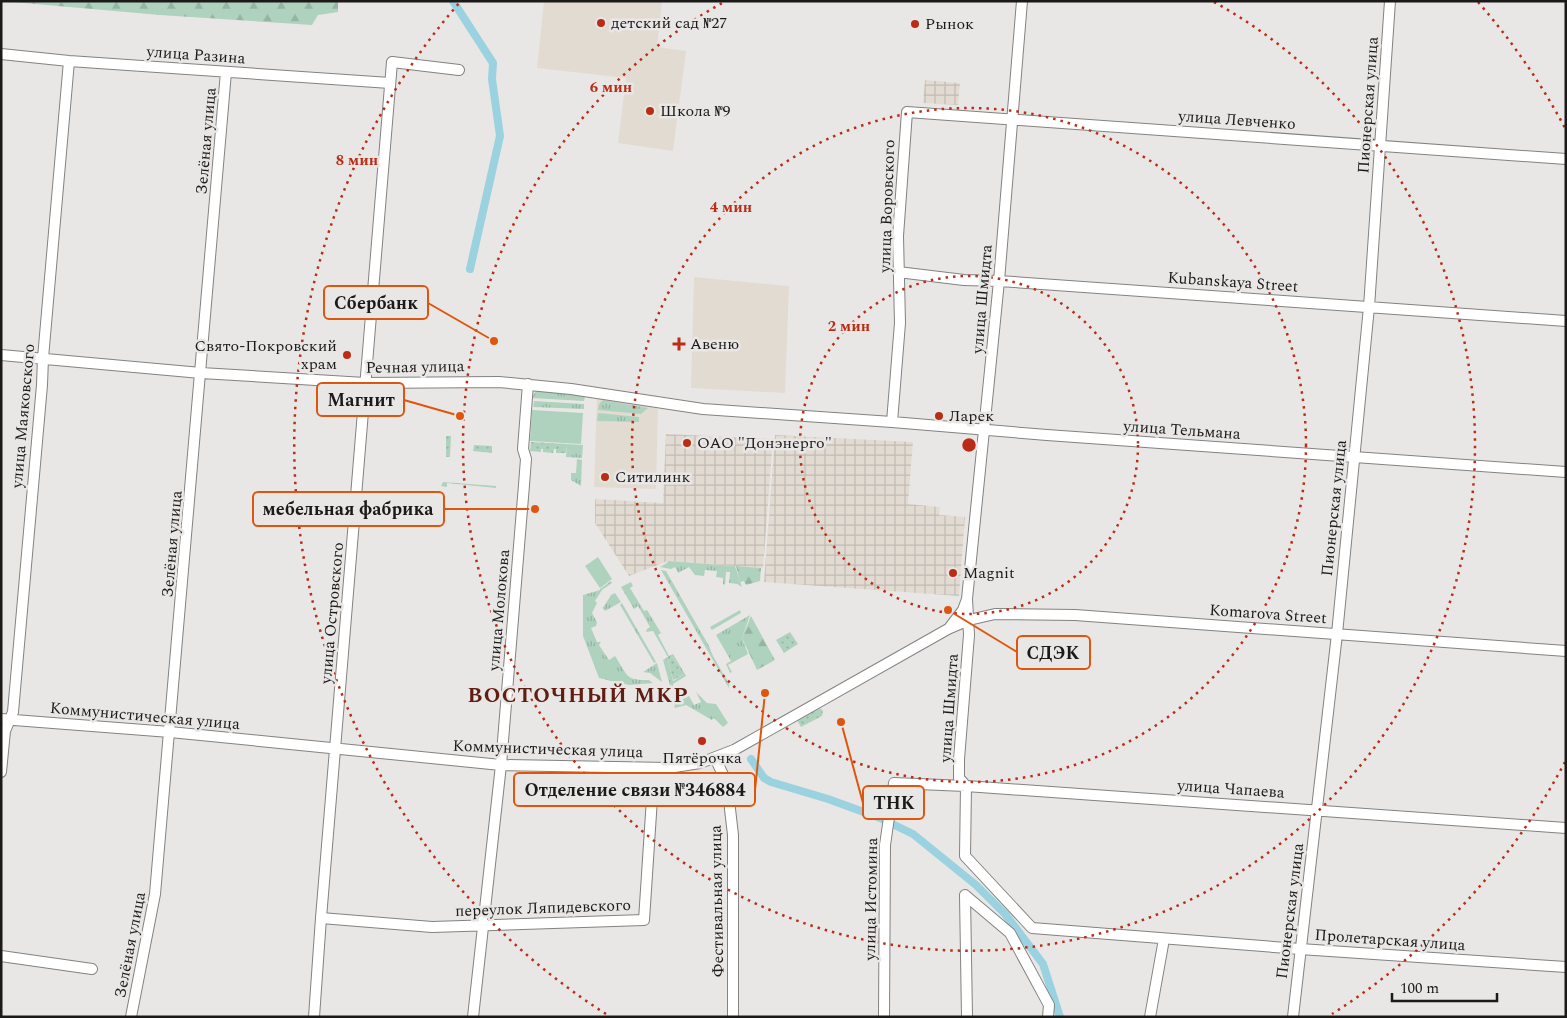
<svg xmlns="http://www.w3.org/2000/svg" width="1567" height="1018" font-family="Spectral,serif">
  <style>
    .built { fill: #e2dbd2 }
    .industrial { fill: url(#industrial-grid) }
    .grass { fill: url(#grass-tufts); fill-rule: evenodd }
    .forest { fill: url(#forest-firs) }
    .park { fill: url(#park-dots) }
    .pitch { fill: #afd2be }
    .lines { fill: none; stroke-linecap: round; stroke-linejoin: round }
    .canal { stroke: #9ad3df; stroke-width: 8 }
    .minor-casing { stroke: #848280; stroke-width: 12 }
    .minor { stroke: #fff; stroke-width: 10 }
    .ring { fill: none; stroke: #b92d17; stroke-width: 2.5; stroke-dasharray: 2.5 5 }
    .poi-dot { fill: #b92d17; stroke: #e9e7e5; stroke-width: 2 }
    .labels { text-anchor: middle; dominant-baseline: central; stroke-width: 5; stroke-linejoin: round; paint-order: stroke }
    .poi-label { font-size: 16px; fill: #1b1a19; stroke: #e9e7e5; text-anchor: start }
    .street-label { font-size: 16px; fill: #1b1a19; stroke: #e9e7e5 }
    .district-label { font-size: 21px; font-weight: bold; letter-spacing: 1px; fill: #601d12; stroke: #e9e7e5 }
    .centre { fill: #b92d17; stroke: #e9e7e5; stroke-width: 2.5 }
    .ring-label { font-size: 15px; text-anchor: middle; font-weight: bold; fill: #b92d17; stroke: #e9e7e5; stroke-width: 5; stroke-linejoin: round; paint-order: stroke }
    .leader { fill: none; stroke: #de560d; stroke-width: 2 }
    .callout-dot { fill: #de560d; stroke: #e9e7e5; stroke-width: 2 }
    .callout { fill: #e9e7e5; stroke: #de560d; stroke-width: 2 }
    .callout-label { font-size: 18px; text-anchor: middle; font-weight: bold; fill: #1b1a19 }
  </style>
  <defs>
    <pattern id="industrial-grid" width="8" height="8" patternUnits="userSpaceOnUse" patternTransform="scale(1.25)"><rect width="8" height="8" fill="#e2dbd2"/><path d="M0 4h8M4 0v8" fill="none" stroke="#c1bbb4"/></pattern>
    <pattern id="grass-tufts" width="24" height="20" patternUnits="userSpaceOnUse" patternTransform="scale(1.25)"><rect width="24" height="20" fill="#afd2be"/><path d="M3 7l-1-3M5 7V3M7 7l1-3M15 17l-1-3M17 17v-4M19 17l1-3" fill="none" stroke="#96b4a3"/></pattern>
    <pattern id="forest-firs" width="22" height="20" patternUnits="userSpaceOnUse" patternTransform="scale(1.25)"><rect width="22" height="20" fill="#afd2be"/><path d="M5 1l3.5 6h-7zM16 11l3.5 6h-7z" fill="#96b4a3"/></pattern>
    <pattern id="park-dots" width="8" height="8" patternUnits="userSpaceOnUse" patternTransform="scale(1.25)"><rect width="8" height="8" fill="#afd2be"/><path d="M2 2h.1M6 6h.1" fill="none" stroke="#96b4a3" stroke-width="1.8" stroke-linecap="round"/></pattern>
  </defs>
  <rect width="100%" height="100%" fill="#e9e7e5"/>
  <path class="built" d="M544,1H662L657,47L686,51L673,151L618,143L626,78L537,68Z
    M694,277L789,286L785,393L691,388Z
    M597,395L658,409L656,489L594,487Z"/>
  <path class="industrial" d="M925,80L960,83L958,105L923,103Z
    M666,434L773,439L763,568L668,561L629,576L595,523V499L663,503Z
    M775,435L913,442L908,504L940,507L939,515L965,517L959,596L764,582Z"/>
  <path class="grass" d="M537,390L585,396L584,401L531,398Z
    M603,400L648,408L641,414L598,410L599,404Z
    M534,401L584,404V409L533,407Z
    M598,413L639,417V422L597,421Z
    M567,444L583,445L582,458L566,457Z
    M577,459L582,460L581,486L571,480V473H576Z
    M443,482L496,486V488L447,483V487L441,486Z
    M668,561L735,566L742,587L737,584L729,583L730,572H726L725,585L723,584V578L716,577L717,571L705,570L704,576L695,575L689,567L678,573L675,567L671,569L660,567L667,563Z
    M661,570L666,571L709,646L713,656L729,684V688Z
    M611,581L612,583L602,590L595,601L597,603L592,613L597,622L596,626L591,628L597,642H601L599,645L609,660L615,656C627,674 625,681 649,680L653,683L629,685L599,678L583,636V595L600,590V589Z
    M631,582L633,586L630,588L644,611L647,610L661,633L658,635L669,656L673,654L686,676L673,684L674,688L671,689L663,660L668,657L653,631L646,632L647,629L650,627L638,606L634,609L621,587ZM673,657L683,675L673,681L668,660Z
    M615,593L621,602L605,611L603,608L611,595Z
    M622,603L656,662L654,663L620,605Z
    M740,610L741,613L712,630L710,627Z
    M750,615L742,638L748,654L728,665L732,672L730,673L726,664L731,661L716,635Z
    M657,663L662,682L650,673L643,672Z
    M696,692L707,703L716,704L728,723L723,727L714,718L712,720L686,705L675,708L674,704L689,696L694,705L701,702Z"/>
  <path class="forest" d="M1,1H338V12L318,15L312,25L160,15Z
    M736,566L761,568L760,581L746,585L744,581L740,582Z
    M751,616L775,660L757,670L742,638Z"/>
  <path class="park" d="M446,436H451L450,457H446Z
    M531,442L567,444L566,453H556V449H554L553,453L543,452V449H541V452L530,451Z
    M474,445L492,446V453L473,451Z
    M790,632L798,644L784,653L776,640Z
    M673,657L683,675L673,680L668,660Z
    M817,708L821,709L823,711L822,716L801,727L797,720Z"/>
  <path class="pitch" d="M532,410L583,413L581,444L530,441Z
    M598,557L612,579L600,588L585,566Z"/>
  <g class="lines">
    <path class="canal" d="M453,1L493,63L492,79L500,136L470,269
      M751,759L764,778L771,782L828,799L880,818L913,834L976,885L1005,914L1043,964L1060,1017"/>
    <g class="minor-casing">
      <path id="minor" d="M1,54L69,61L390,83
        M898,272L964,280L999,281L1566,321
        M1,355L201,373L365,383L499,382L571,389L703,409L892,422L1047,435L1566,472
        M892,422L900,323L898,236L907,112L1566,159
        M967,599L969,635L959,759V778L966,786L965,856L1032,928L1300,949L1566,967
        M950,627L963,610L967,599L999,281L1022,1
        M1,719L170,732L501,765L668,768L700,763L734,750L948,629L969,620L995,614L1075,615L1566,651
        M715,758L727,783L733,835V1017
        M1,772L5,731L13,712L42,385L43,358L69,61
        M965,895L1010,933L1049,1005L1048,1017
        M965,895L967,1017
        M321,918L432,927L644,920L654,768
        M1,956L92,969
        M131,1017L155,894L226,72
        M314,1017L321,918L392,62L459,70
        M473,1017L501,765L524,485L526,459L523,449L528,384
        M884,1017L885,845L894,783L966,786L1566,828
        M1150,1017L1164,939
        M1293,1017L1337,634L1369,307L1390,1"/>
    </g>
    <use href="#minor" class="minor"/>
  </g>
  <g class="ring">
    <circle cx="969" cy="445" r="169"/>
    <circle cx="969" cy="445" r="337"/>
    <path d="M1214 2A506 506 0 1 1 724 2"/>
    <path d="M1565 762A675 675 0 0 1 1332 1014M606 1014A675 675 0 0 1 460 2M1478 2A675 675 0 0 1 1565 128"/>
  </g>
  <g class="poi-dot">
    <circle cx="601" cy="23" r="5"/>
    <circle cx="915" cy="24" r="5"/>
    <circle cx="650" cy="111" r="5"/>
    <path d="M676.5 336.5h5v5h5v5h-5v5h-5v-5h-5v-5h5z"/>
    <circle cx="347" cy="355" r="5"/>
    <circle cx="939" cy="416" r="5"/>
    <circle cx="687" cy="443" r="5"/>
    <circle cx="605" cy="477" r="5"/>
    <circle cx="953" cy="573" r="5"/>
    <circle cx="702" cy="741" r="5"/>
  </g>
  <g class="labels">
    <g class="poi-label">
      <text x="611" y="23">детский сад №27</text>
      <text x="925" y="24">Рынок</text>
      <text x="660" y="111">Школа №9</text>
      <text x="690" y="344">Авеню</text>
      <text x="337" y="346" text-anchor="end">Свято-Покровский<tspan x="337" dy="18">храм</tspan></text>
      <text x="949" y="416">Ларек</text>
      <text x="697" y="443">ОАО "Донэнерго"</text>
      <text x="615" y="477">Ситилинк</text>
      <text x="963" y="573">Magnit</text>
      <text x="702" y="758" text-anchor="middle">Пятёрочка</text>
    </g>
    <g class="street-label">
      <text transform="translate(196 55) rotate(4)">улица Разина</text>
      <text transform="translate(1368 105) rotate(-86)">Пионерская улица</text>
      <text transform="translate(1237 120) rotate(4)">улица Левченко</text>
      <text transform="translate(206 141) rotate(-85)">Зелёная улица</text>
      <text transform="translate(887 206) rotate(-88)">улица Воровского</text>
      <text transform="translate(1233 282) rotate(4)">Kubanskaya Street</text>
      <text transform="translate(982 299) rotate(-85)">улица Шмидта</text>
      <text transform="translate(415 367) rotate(-1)">Речная улица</text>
      <text transform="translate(23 416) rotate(-85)">улица Маяковского</text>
      <text transform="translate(1182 430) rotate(4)">улица Тельмана</text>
      <text transform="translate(1334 508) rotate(-84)">Пионерская улица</text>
      <text transform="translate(172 544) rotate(-85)">Зелёная улица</text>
      <text transform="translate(499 610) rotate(-85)">улица Молокова</text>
      <text transform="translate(332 613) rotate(-85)">улица Островского</text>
      <text transform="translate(1268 614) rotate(4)">Komarova Street</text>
      <text transform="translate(949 708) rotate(-86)">улица Шмидта</text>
      <text transform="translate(145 716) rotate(5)">Коммунистическая улица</text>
      <text transform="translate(548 749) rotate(2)">Коммунистическая улица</text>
      <text transform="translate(1231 789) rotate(4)">улица Чапаева</text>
      <text transform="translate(871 899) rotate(-89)">улица Истомина</text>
      <text transform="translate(717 901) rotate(-91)">Фестивальная улица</text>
      <text transform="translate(543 908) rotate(-2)">переулок Ляпидевского</text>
      <text transform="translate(1290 911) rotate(-83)">Пионерская улица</text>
      <text transform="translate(1390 940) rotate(4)">Пролетарская улица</text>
      <text transform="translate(130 945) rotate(-79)">Зелёная улица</text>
    </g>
    <g class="district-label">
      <text x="578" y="696">ВОСТОЧНЫЙ МКР</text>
    </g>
  </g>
  <circle cx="969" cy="445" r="8" class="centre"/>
  <g class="ring-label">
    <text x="611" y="92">6 мин</text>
    <text x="357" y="165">8 мин</text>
    <text x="731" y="212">4 мин</text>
    <text x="849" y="331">2 мин</text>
  </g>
  <path class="leader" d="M494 341L428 303M460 416L404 400M535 509L444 509M948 610L1017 652M765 693L755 790M841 722L863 803"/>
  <g class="callout-dot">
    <circle cx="494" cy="341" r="5"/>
    <circle cx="460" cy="416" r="5"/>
    <circle cx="535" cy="509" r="5"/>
    <circle cx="948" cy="610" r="5"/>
    <circle cx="765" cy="693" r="5"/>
    <circle cx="841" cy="722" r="5"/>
  </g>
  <g class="callout">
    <rect x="324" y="286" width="104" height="33" rx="5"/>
    <rect x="317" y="383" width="87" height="33" rx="5"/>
    <rect x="253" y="492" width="191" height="34" rx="5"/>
    <rect x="1017" y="636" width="73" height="33" rx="5"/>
    <rect x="514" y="773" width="241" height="33" rx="5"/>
    <rect x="863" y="786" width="61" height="33" rx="5"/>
  </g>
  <g class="callout-label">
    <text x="376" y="309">Сбербанк</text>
    <text x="361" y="406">Магнит</text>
    <text x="348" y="515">мебельная фабрика</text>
    <text x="1053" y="659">СДЭК</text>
    <text x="635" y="796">Отделение связи №346884</text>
    <text x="894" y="809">ТНК</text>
  </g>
  <rect width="1567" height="1018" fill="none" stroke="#1b1a19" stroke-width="5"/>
  <path d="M1392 993v8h105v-8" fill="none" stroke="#1b1a19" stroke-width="2.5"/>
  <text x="1400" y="993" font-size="15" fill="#1b1a19" stroke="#e9e7e5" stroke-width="4" paint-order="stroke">100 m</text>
</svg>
